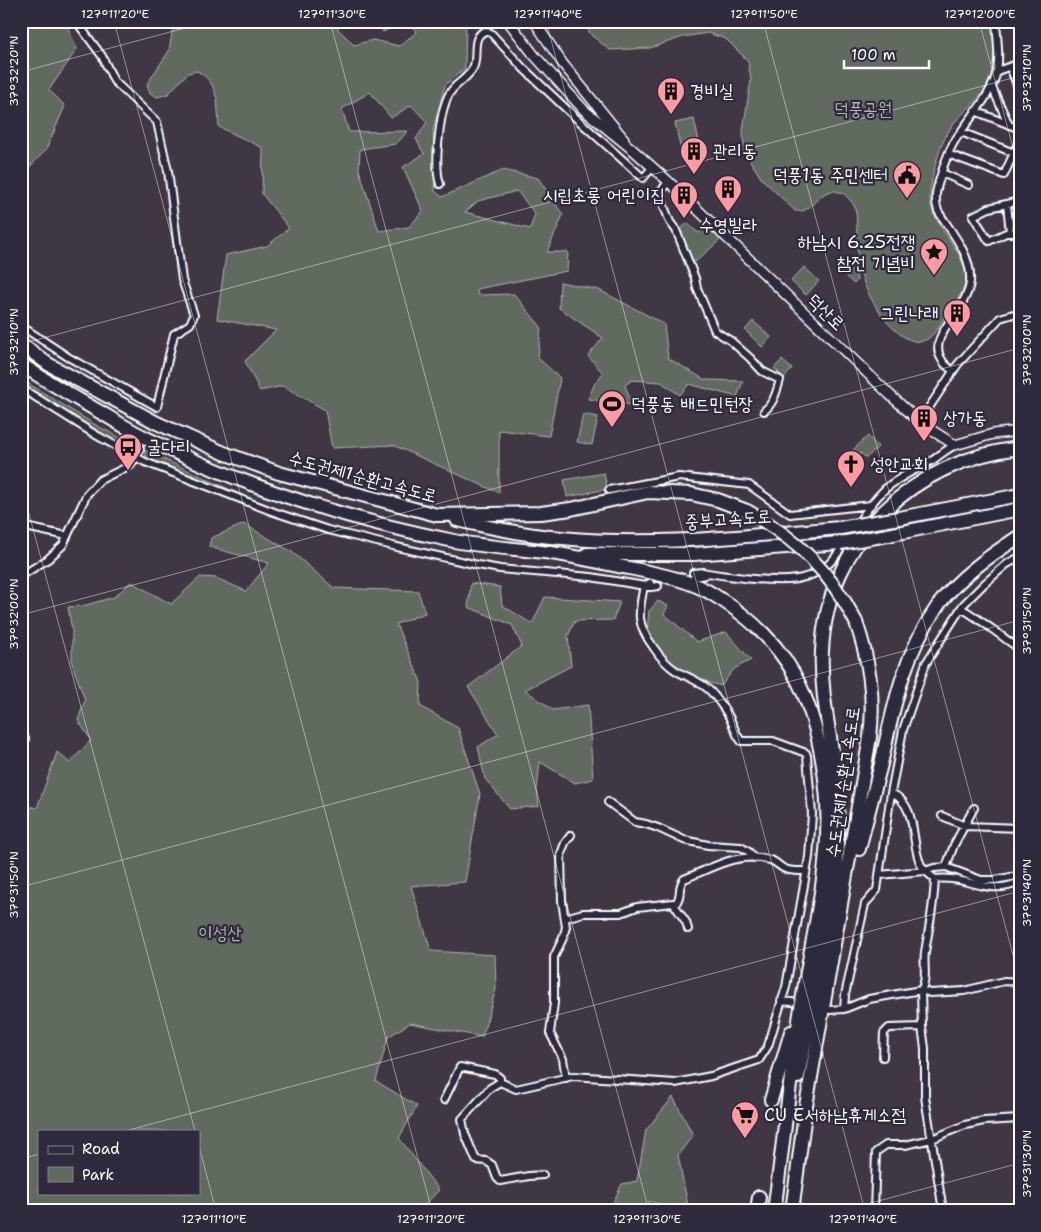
<svg xmlns="http://www.w3.org/2000/svg" width="1041" height="1232" font-family="'Shantell Sans','Poor Story',sans-serif">
  <style>
    .green { fill: #606a5e; stroke: #b0b4ae; fill-rule: evenodd }
    .lines { fill: none; stroke-linecap: round; stroke-linejoin: round }
    .street-tunnel { stroke: #534b58; stroke-width: 6; stroke-dasharray: 6 3; stroke-linecap: butt }
    .street-casing { stroke: #fff; stroke-width: 10 }
    .secondary-casing { stroke: #fff; stroke-width: 12 }
    .highway-casing { stroke: #fff; stroke-width: 16 }
    .street { stroke: #2f2a3d; stroke-width: 6 }
    .secondary { stroke: #2f2a3d; stroke-width: 9 }
    .highway { stroke: #2f2a3d; stroke-width: 12 }
    .highway-bridge-casing { stroke: #fff; stroke-width: 16; stroke-linecap: butt }
    .highway-bridge { stroke: #2f2a3d; stroke-width: 12 }
    .ticks { fill: none; stroke: #fff; stroke-width: 1; stroke-opacity: 0.45 }
    .labels { text-anchor: middle; dominant-baseline: central; stroke-width: 4.5; stroke-linejoin: round; paint-order: stroke }
    .poi-label { font-size: 18px; fill: #fff; stroke: #2f2a3d; text-anchor: start }
    .park-label { font-size: 18px; fill: #b0b4ae; stroke: #2f2a3d }
    .street-label { font-size: 18px; fill: #fff; stroke: #2f2a3d }
    .neatline { fill: none; stroke: #fff; stroke-width: 2 }
    .ticks-label { font-size: 12px; text-anchor: middle; fill: #fff }
  </style>
  <rect width="100%" height="100%" fill="#403745"/>
  <filter id="ink" filterUnits="userSpaceOnUse"><feTurbulence type="fractalNoise" baseFrequency=".02" numOctaves="2"/><feDisplacementMap in="SourceGraphic" scale="10" xChannelSelector="R" yChannelSelector="G"/><feConvolveMatrix kernelMatrix="1 2 1 2 8 2 1 2 1" color-interpolation-filters="sRGB"/></filter>
  <g filter="url(#ink)">
    <path class="green" d="M21,21H65L77,49L49,90L65,106L46,150L21,176Z
      M174,21H336L338,29L354,45L373,40L399,46L417,32L405,21H466L465,68L445,85L433,130L435,191L442,197L503,170L538,178L563,215L547,252H568L567,271L477,289L478,295L514,294L541,327L538,358L560,378L549,436L499,430V493L393,445L332,448L325,410L283,386L260,391L245,361L276,330L217,319L226,255L267,246L289,228L262,194L263,148L219,127C217,105 220,83 197,71L188,73L168,94L157,97L150,93L147,84L169,51ZM370,92L391,118L411,105L427,122L416,139L424,154L403,167L423,211L409,227L379,231L359,170L360,149L396,144L408,131L349,132L342,109ZM517,191L535,214L530,229L465,212L478,201Z
      M379,21H405L383,32Z
      M583,21H992C993,40 996,60 990,78C985,96 967,108 955,122C941,138 931,175 930,196C928,223 966,249 966,278C965,292 955,303 947,314C941,322 936,333 929,338C913,350 891,328 882,316C876,307 867,293 864,283C860,272 858,257 857,246C856,233 858,220 855,208C854,204 847,196 844,194C819,181 816,215 795,211L761,178L744,151L743,130L751,80L748,61L726,39L708,33L683,37L650,48L610,50L591,35Z
      M694,119L700,146L681,150L675,123Z
      M687,223L698,233L706,226L720,240L693,264L680,230Z
      M850,264L855,268L857,280L854,284L842,273Z
      M804,267L819,281L806,295L791,281Z
      M560,282L599,290L664,324L668,358L705,380L743,381L737,397L689,384L680,395L661,382L632,380L625,385L632,405L588,399L595,383L603,373L588,356L603,338L559,308Z
      M753,321L771,337L762,347L745,330Z
      M782,360L792,369L784,378L774,368Z
      M21,379L94,424L134,445L128,447L92,429L21,384Z
      M583,414L598,417L592,445L577,442Z
      M868,436L878,447L866,458L861,453L859,456L853,450Z
      M144,450L246,497L156,463L147,459Z
      M604,473L607,489L567,497L564,480Z
      M244,524L292,552L334,588L418,591L425,613L396,624L421,682L420,706L458,728L480,794L465,882L411,886L431,951L495,955L496,989L482,1037L410,1023L388,1037L376,1081L417,1106L399,1138L439,1190L419,1211H21V888L27,891L28,859L21,849V805L37,808L57,752L70,763L91,740L78,720L85,700L72,664V630L68,607L86,605L114,597L131,582L171,604L200,577L216,578L246,591L269,563L209,547L211,538ZM39,1131H199V1193H39Z
      M471,583L500,587L502,605L532,624L545,597L620,602L613,620L575,621L568,636L571,666L525,690L553,710L588,705L593,779L575,783L540,762L537,790L539,806L510,809L485,779L478,747L498,734L468,687L522,646L512,625L468,607Z
      M658,601L668,606L664,614L697,642L726,632L751,660L734,669L721,686L708,682L670,664L647,630L649,611Z
      M673,1097L693,1135L678,1155L689,1211H672L670,1208L649,1201L650,1211H609L622,1184L637,1181L646,1130Z"/>
    <g class="lines">
      <path class="street-tunnel" d="M140,449L157,407
        M650,583L667,579
        M658,586L676,581"/>
      <g class="street-casing">
        <path id="street" d="M1010,67L1020,93
          M997,71L1020,63
          M992,87L1009,125
          M975,111L1020,129
          M961,132L1014,153
          M948,154L1004,175L1020,139
          M942,173L969,185
          M668,181L661,192L662,201L670,222L676,230L695,278L697,288L715,331L731,341L750,358L762,371L780,380C776,393 774,403 764,411
          M440,184C434,166 439,105 452,90C458,82 468,78 473,68C479,57 470,37 485,31L491,33L523,68L577,119L643,178L652,168
          M1020,201L989,208L973,216L989,241L1006,233H1020
          M1007,204L1010,233
          M21,326L68,357L157,407L174,334L190,324L194,315L182,280L168,171L157,122L114,81L102,56L76,21
          M953,371C949,368 944,364 942,360C925,335 969,309 970,281C972,255 951,232 938,211C934,199 936,190 940,178C944,164 949,148 958,136C970,118 988,99 995,78C1001,60 997,40 996,21
          M21,388L96,435L145,462L274,512L328,530L397,547L478,565L500,569L591,577L651,587L658,586
          M922,424L926,412L958,364L1000,318L1020,312
          M609,490L679,477L749,485L790,514L871,505
          M21,526L67,536
          M693,573L703,572C716,575 730,576 744,578C776,581 813,586 835,557C851,536 863,511 882,492C896,478 916,470 933,460C940,455 947,449 955,445
          M21,576L48,559L63,545L87,494L100,480L131,465L140,449
          M694,577L705,575
          M961,608C982,620 1000,636 1020,649
          M21,730L25,739L21,747
          M891,793C919,805 910,844 921,865C925,872 930,875 935,879C934,904 929,928 925,952C923,965 928,979 921,990L869,999L844,1009L845,995L865,904L877,890L891,793L903,730L926,663L963,605L984,584L1007,564L1020,557
          M608,802L635,822L646,824L658,828L684,840L708,845L741,847L749,852L754,858
          M942,816L965,826L1020,828
          M946,867L954,845L974,808
          M879,875L925,871L934,868L946,867L981,880H995L1017,876L1020,874
          M935,879C968,875 987,897 1020,882
          M675,905C684,893 676,889 684,879C712,868 738,851 770,860C775,861 779,866 783,868C790,872 799,871 806,871
          M565,918L583,913H621L637,907L673,903L686,922L688,929
          M781,1001L792,1002
          M830,1010L844,1009
          M922,1027L921,990L930,993L964,991L1004,981L1020,982
          M883,1057L884,1033L889,1028L922,1027L925,1048V1097L943,1211
          M566,1078L563,1059L550,1033L554,1003V957L563,938L566,927L562,901L561,854L565,843L571,835
          M444,1100L460,1067L495,1074L500,1078V1082
          M543,1175L529,1176L500,1181L497,1178L492,1165L486,1161L476,1160L465,1134L462,1119L490,1088L500,1082L516,1089L573,1076L675,1083L711,1076L759,1060L768,1046L786,987L809,857L812,814L807,756L806,753L773,741H741C735,733 735,729 731,721C728,713 715,695 708,689C698,680 686,677 675,670C666,664 660,657 654,648C636,624 638,614 644,586L650,583
          M874,1211L876,1152L886,1145H905L932,1139L965,1125L984,1121L1020,1119"/>
      </g>
      <g class="secondary-casing">
        <path id="secondary" d="M508,21L534,55L584,110L632,149L668,181L890,395L922,424L955,445L993,434L1020,431
          M534,21L563,64L624,139"/>
      </g>
      <g class="highway-casing">
        <path id="highway" d="M21,344L48,364L157,423L224,453L279,473L437,515L541,513L571,509L648,492L691,494L718,500L747,511
          M21,364C44,380 69,394 93,408C111,418 129,430 148,439C244,487 349,520 454,541C486,547 519,549 551,553C579,557 607,564 634,569C659,574 693,581 714,595C788,640 814,695 825,779C835,854 813,928 802,1002C790,1071 784,1141 774,1211
          M899,518L1020,495
          M457,520C491,528 526,535 562,538C654,547 748,536 840,528
          M888,535L1020,509
          M587,554H694L840,543
          M859,849C866,821 874,792 881,764C894,705 903,655 939,604C960,576 991,555 1020,536
          M798,1077C807,1032 815,988 823,943C829,911 836,879 837,846C838,821 838,795 835,771C830,731 820,691 822,651C827,540 913,460 1020,448
          M771,1100L791,1032
          M757,1211L759,1197
          M792,1211L806,1106L870,737C875,696 869,660 856,622"/>
      </g>
      <use href="#street" class="street"/>
      <use href="#secondary" class="secondary"/>
      <use href="#highway" class="highway"/>
      <g class="highway-bridge-casing">
        <path id="highway-bridge" d="M747,511C797,539 830,571 856,622
          M840,528L899,518
          M840,543L888,535"/>
      </g>
      <use href="#highway-bridge" class="highway-bridge"/>
    </g>
  </g>
  <path class="ticks" d="M114,21L432,1211M330,21L649,1211M546,21L865,1211M763,21L1020,981M979,21L1020,174M21,72L211,21M21,344L1020,76M21,484L195,1131M21,615L1020,348M21,887L1020,620M125,1131L1020,891M199,1146L216,1211M21,1159L39,1154M841,1211L1020,1163"/>
  <defs>
    <g id="building-pin" transform="scale(1.4375)"><path d="M0 17L-7.5 6A9.5 9.5 0 1 1 7.5 6Z" fill="#ff9aa2" stroke="#2f2a3d"/><path d="M-4-6H4V6H1V3H-1V6H-4ZM-2.5-4.3h1.7v1.8h-1.7ZM.8-4.3h1.7v1.8H.8ZM-2.5-1h1.7V.8h-1.7ZM.8-1h1.7V.8H.8Z" fill="#111"/></g>
    <g id="civic-pin" transform="scale(1.4375)"><path d="M0 17L-7.5 6A9.5 9.5 0 1 1 7.5 6Z" fill="#ff9aa2" stroke="#2f2a3d"/><path d="M-.6-6.5H3V-4.5H.6V-3L4-1V1h2V6H-6V1h2V-1L-.6-3ZM-1.2 2.5V6h2.4V2.5Z" fill="#111"/></g>
    <g id="sight-pin" transform="scale(1.4375)"><path d="M0 17L-7.5 6A9.5 9.5 0 1 1 7.5 6Z" fill="#ff9aa2" stroke="#2f2a3d"/><path d="M0-6L1.8-2.2L6-1.7L2.9 1.2L3.7 5.4L0 3.3L-3.7 5.4L-2.9 1.2L-6-1.7L-1.8-2.2Z" fill="#111"/></g>
    <g id="stadium-pin" transform="scale(1.4375)"><path d="M0 17L-7.5 6A9.5 9.5 0 1 1 7.5 6Z" fill="#ff9aa2" stroke="#2f2a3d"/><path d="M0-5a6.5 5 0 1 0 0 10a6.5 5 0 1 0 0-10ZM-3.5-1.8h7v3.6h-7Z" fill="#111"/></g>
    <g id="bus-pin" transform="scale(1.4375)"><path d="M0 17L-7.5 6A9.5 9.5 0 1 1 7.5 6Z" fill="#ff9aa2" stroke="#2f2a3d"/><path d="M-5-6H5V4H4V6H2V4H-2V6H-4V4H-5ZM-3.5-4V0h7V-4ZM-3.5 1.2v1.5H-2V1.2ZM2 1.2v1.5H3.5V1.2Z" fill="#111"/></g>
    <g id="church-pin" transform="scale(1.4375)"><path d="M0 17L-7.5 6A9.5 9.5 0 1 1 7.5 6Z" fill="#ff9aa2" stroke="#2f2a3d"/><path d="M-1.2-6h2.4v3.5h3.3v2.4h-3.3V6h-2.4V-.1h-3.3v-2.4h3.3Z" fill="#111"/></g>
    <g id="supermarket-pin" transform="scale(1.4375)"><path d="M0 17L-7.5 6A9.5 9.5 0 1 1 7.5 6Z" fill="#ff9aa2" stroke="#2f2a3d"/><path d="M-6-5.5h2.5l.6 2H6L4.5 2H-2.5L-4.4-4H-6ZM-1.5 3.2a1.3 1.3 0 1 0 .1 0ZM3 3.2a1.3 1.3 0 1 0 .1 0Z" fill="#111"/></g>
  </defs>
  <g fill-rule="evenodd">
    <use href="#building-pin" x="671" y="91"/>
    <use href="#building-pin" x="694" y="151"/>
    <use href="#civic-pin" x="907" y="175"/>
    <use href="#building-pin" x="728" y="189"/>
    <use href="#building-pin" x="684" y="195"/>
    <use href="#sight-pin" x="934" y="252"/>
    <use href="#building-pin" x="957" y="313"/>
    <use href="#stadium-pin" x="612" y="404"/>
    <use href="#building-pin" x="924" y="418"/>
    <use href="#bus-pin" x="128" y="447"/>
    <use href="#church-pin" x="851" y="464"/>
    <use href="#supermarket-pin" x="745" y="1115"/>
  </g>
  <g class="labels">
    <g class="poi-label">
      <text x="690" y="91">경비실</text>
      <text x="713" y="151">관리동</text>
      <text x="888" y="175" text-anchor="end">덕풍1동 주민센터</text>
      <text x="665" y="195" text-anchor="end">시립초롱 어린이집</text>
      <text x="728" y="225" text-anchor="middle">수영빌라</text>
      <text x="915" y="242" text-anchor="end">하남시 6.25전쟁<tspan x="915" dy="21">참전 기념비</tspan></text>
      <text x="938" y="313" text-anchor="end">그린나래</text>
      <text x="631" y="404">덕풍동 배드민턴장</text>
      <text x="943" y="418">상가동</text>
      <text x="147" y="447">굴다리</text>
      <text x="870" y="464">성안교회</text>
      <text x="764" y="1115">CU E서하남휴게소점</text>
    </g>
    <g class="park-label">
      <text x="863" y="109">덕풍공원</text>
      <text x="220" y="933">이성산</text>
    </g>
    <g class="street-label">
      <text transform="translate(826 312) rotate(44)">덕산로</text>
      <text transform="translate(363 477) rotate(15)">수도권제1순환고속도로</text>
      <text transform="translate(728 519) rotate(-4)">중부고속도로</text>
      <text transform="translate(843 782) rotate(-82)">수도권제1순환고속도로</text>
    </g>
  </g>
  <rect width="1041" height="1232" fill="none" stroke="#2f2a3d" stroke-width="55"/>
  <rect x="38" y="1130" width="162" height="65" fill="#2f2a3d" stroke="#827f8b"/>
  <rect x="48" y="1146" width="25" height="8" fill="#2f2a3d" stroke="#827f8b"/>
  <text x="82" y="1154" font-size="15" fill="#ffffff">Road</text>
  <rect x="48" y="1167" width="25" height="15" fill="#606a5e" stroke="#827f8b"/>
  <text x="82" y="1180" font-size="15" fill="#ffffff">Park</text>
  <path d="M844 60v8h85v-8" fill="none" stroke="#ffffff" stroke-width="2.5"/>
  <text x="851" y="60" font-size="15" fill="#ffffff" stroke="#2f2a3d" stroke-width="4" paint-order="stroke">100 m</text>
  <rect x="28" y="28" width="986" height="1176" class="neatline"/>
  <g class="ticks-label">
    <text x="115" y="18">127°11'20"E</text>
    <text x="332" y="18">127°11'30"E</text>
    <text x="548" y="18">127°11'40"E</text>
    <text x="764" y="18">127°11'50"E</text>
    <text x="980" y="18">127°12'00"E</text>
    <text transform="translate(14 71) rotate(-90)" y="4">37°32'20"N</text>
    <text transform="translate(1027 78) rotate(-90)" y="4">37°32'10"N</text>
    <text transform="translate(14 342) rotate(-90)" y="4">37°32'10"N</text>
    <text transform="translate(1027 350) rotate(-90)" y="4">37°32'00"N</text>
    <text transform="translate(14 614) rotate(-90)" y="4">37°32'00"N</text>
    <text transform="translate(1027 621) rotate(-90)" y="4">37°31'50"N</text>
    <text transform="translate(14 885) rotate(-90)" y="4">37°31'50"N</text>
    <text transform="translate(1027 893) rotate(-90)" y="4">37°31'40"N</text>
    <text transform="translate(1027 1164) rotate(-90)" y="4">37°31'30"N</text>
    <text x="214" y="1223">127°11'10"E</text>
    <text x="431" y="1223">127°11'20"E</text>
    <text x="647" y="1223">127°11'30"E</text>
    <text x="863" y="1223">127°11'40"E</text>
  </g>
</svg>
